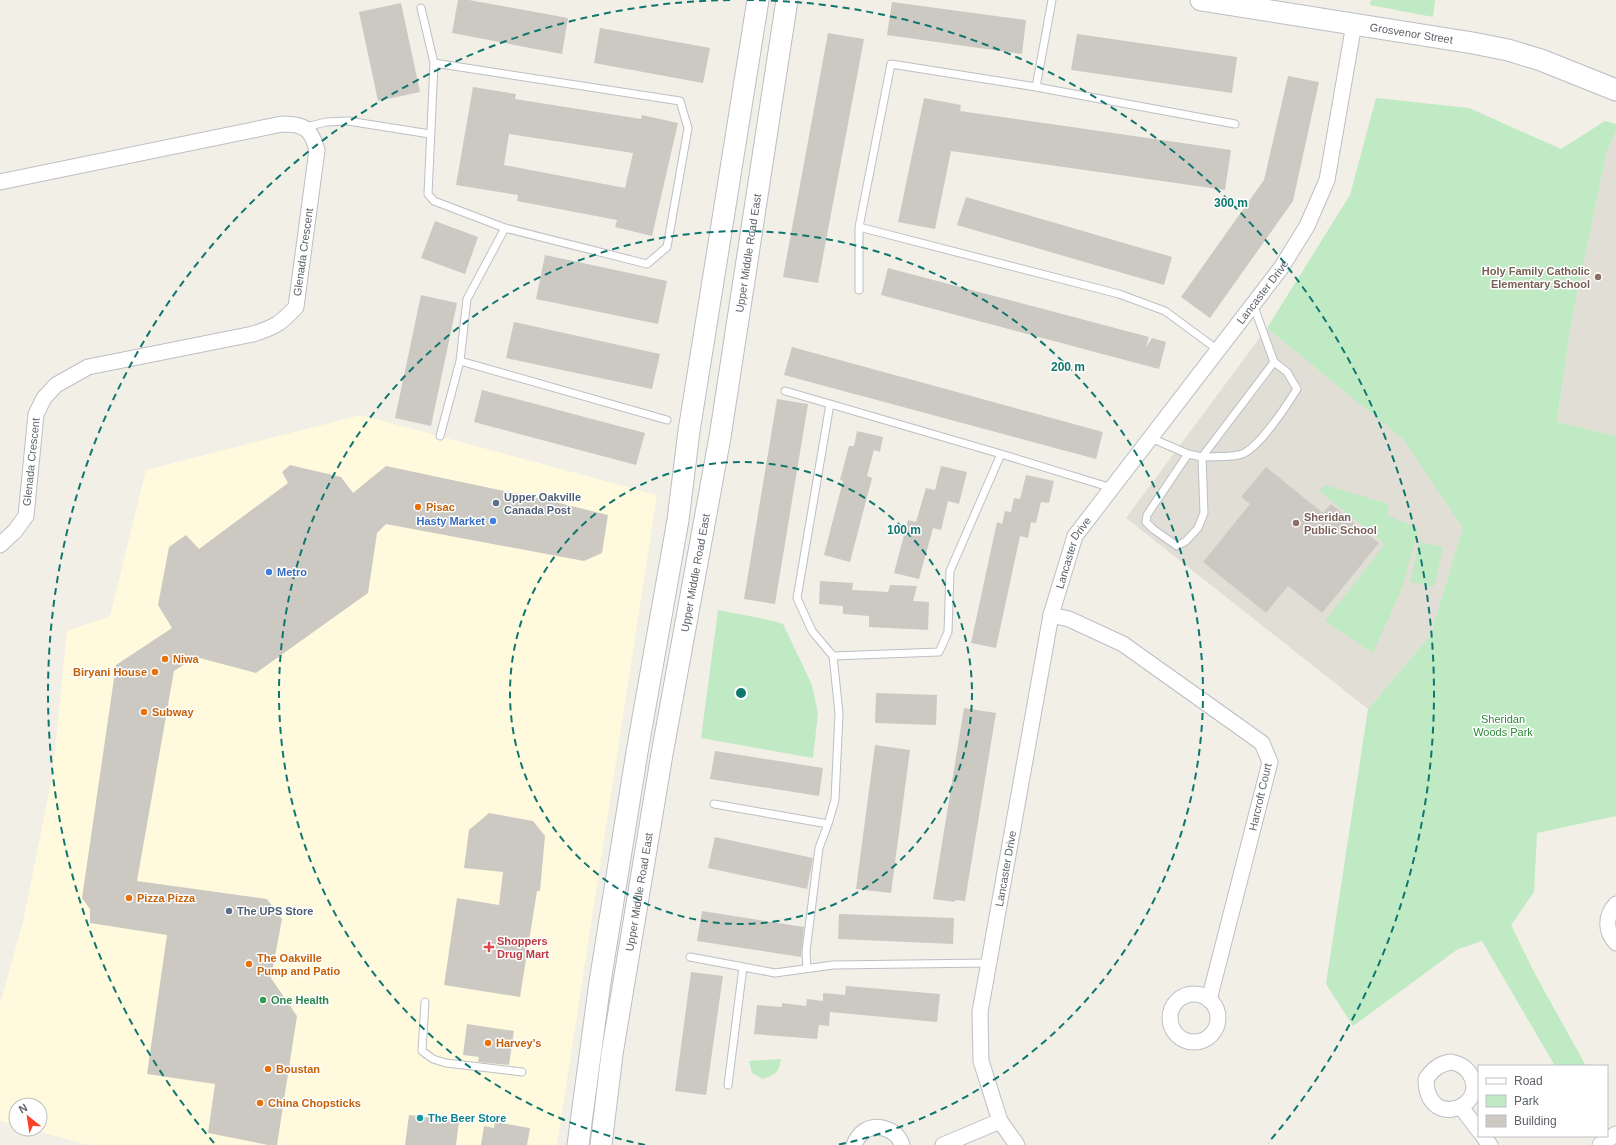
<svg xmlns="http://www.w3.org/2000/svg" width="1616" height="1145" font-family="Helvetica,sans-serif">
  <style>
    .commercial { fill: #fffadd }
    .education { fill: #e1dfd5 }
    .green { fill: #c0eac4 }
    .building { fill: #ccc9c3; fill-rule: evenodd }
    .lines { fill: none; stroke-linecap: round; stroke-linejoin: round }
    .lane-casing { stroke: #bdbfc6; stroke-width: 9 }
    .street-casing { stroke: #bdbfc6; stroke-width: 17 }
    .secondary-casing { stroke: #bbbec5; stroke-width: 23 }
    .lane { stroke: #fff; stroke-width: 7 }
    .street { stroke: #fff; stroke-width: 15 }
    .secondary { stroke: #fff; stroke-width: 21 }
    .ring { fill: none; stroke: #0f766e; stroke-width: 2; stroke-dasharray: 7 5 }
    .education-dot { fill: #8d6e63; stroke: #fff; stroke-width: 1.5 }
    .service-dot { fill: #5c6f8a; stroke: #fff; stroke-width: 1.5 }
    .food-dot { fill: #e8710a; stroke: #fff; stroke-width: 1.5 }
    .shop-dot { fill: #3f7fe0; stroke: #fff; stroke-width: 1.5 }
    .health-dot { fill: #e0444e; stroke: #fff; stroke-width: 1.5 }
    .leisure-dot { fill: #2e9e5b; stroke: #fff; stroke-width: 1.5 }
    .culture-dot { fill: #0f9aa8; stroke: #fff; stroke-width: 1.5 }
    .labels { text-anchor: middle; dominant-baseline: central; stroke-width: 3; stroke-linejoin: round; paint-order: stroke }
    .street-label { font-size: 11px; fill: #5d6168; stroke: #fff }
    .education-label { font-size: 11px; font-weight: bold; fill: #785e54; stroke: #fff; text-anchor: end }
    .service-label { font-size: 11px; font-weight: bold; fill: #4e5e75; stroke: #fff; text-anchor: start }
    .food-label { font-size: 11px; font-weight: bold; fill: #c56008; stroke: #fff; text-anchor: start }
    .shop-label { font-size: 11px; font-weight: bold; fill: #366cbe; stroke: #fff; text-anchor: end }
    .park-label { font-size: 11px; fill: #2d8738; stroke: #fff }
    .health-label { font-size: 11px; font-weight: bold; fill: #be3a42; stroke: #fff; text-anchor: start }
    .leisure-label { font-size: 11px; font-weight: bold; fill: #27864d; stroke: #fff; text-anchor: start }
    .culture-label { font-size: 11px; font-weight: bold; fill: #0d838f; stroke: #fff; text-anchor: start }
    .centre { fill: #0f766e; stroke: #fff; stroke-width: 2 }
    .ring-label { font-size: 12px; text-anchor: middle; font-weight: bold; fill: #0f766e; stroke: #fff; stroke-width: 3; stroke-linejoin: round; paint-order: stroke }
  </style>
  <rect width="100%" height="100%" fill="#f1efe6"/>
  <path class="commercial" d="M361,415L657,495L557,1145H88L30,1129H40V1105H16V1125L0,1121V1004L23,922L52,778L67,631L110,616L146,470Z"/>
  <path class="education" d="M1616,130V436L1557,423L1571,324L1606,155Z
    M1267,328L1405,440L1463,528L1430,636L1368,709L1126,518Z"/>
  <path class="green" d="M1371,0H1435L1433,17L1370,5Z
    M1376,98L1469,108L1561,149L1605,121L1616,124V130L1606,155L1571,324L1557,422L1616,436V816L1537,833L1534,892L1511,925L1535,974L1586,1066H1555L1482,941L1458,949L1353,1026L1326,984L1368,709L1430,636L1463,528L1404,440L1267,328L1350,195Z
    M1325,485L1389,504L1387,515L1418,528L1403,586L1373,653L1325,621L1385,544L1319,491Z
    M1419,542L1443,547L1434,587L1410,582Z
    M718,610L774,621L783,624L812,685L818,713L813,758L701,738Z
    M781,1059C779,1073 776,1074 763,1079L752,1073L749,1061Z"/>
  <path class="building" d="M458,0H469L568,18L562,54L452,33Z
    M892,2L1026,20L1022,54L887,35Z
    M401,3L420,92L378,101L359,12Z
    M600,28L710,48L703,83L594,63Z
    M828,33L864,39L818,283L783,277Z
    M1077,34L1237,57L1232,93L1071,70Z
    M1288,76L1319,82L1293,201L1210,318L1181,297L1264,180Z
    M473,87L516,94L515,99L641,119L642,115L678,123L652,236L615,227L617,220L517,201L518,195L456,185ZM509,134L633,153L625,188L504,165Z
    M924,98L961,105L960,111L1231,150L1225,190L951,151L935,229L898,222Z
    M966,197L1172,257L1164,285L957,225Z
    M435,221L478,237L465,274L421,258Z
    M545,255L667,281L658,324L536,299Z
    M888,268L1149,337L1146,347L1152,338L1166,342L1159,369L881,295Z
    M421,295L457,303L431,426L395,418Z
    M514,322L660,354L652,389L506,358Z
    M792,347L1103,432L1096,459L784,375Z
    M482,390L645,433L636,465L474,422Z
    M777,399L808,404L775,604L744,599Z
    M857,431L883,437L880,452L874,450L867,476L872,478L850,562L824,555L843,481L840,480L849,446H854Z
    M290,465L341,477L353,493L386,466L547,500L608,515L602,553L584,561L386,524L377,533L368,593L256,673L196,657L174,671L137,881L267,899L282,919L271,978L297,1016L277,1145H268L208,1133L215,1084L147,1074L167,935L90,923V909L82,898L116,665L172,628L158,605L169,547L186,535L199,549L288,483L282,472Z
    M941,466L967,472L959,504L948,501L941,530L933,528L919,579L894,573L908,520L916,522L926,488L935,490Z
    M1266,467L1323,513L1331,504L1379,543L1322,613L1288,586L1266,613L1203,562L1250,504L1241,497Z
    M1026,475L1054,481L1049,503L1041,502L1036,523L1031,522L1028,538L1020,536L996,648L971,643L997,522L1002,524L1005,511L1011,512L1014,498L1020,499Z
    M820,581L853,583L852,590L888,592L890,585L917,586L913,601L929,602L928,630L869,627V616L843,614V606L819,604Z
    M876,693L937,695L936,725L875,723Z
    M964,708L996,713L965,901L955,900V902L933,899Z
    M875,745L910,750L891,893L856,889Z
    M715,751L823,768L819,796L710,779Z
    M489,813L533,821L545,836L540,891H537L520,997L444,985L457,898L499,905L503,872L464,868L469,830Z
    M715,837L813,858L807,889L708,868Z
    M702,911L804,927L801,957L697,941Z
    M839,914L954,918L953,944L838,939Z
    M691,972L723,976L706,1095L675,1091Z
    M846,986L940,994L937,1022L830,1012L829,1026L819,1025L817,1039L754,1034L757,1005L782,1007V1003L806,1006L807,999L823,1001V993L845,995Z
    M467,1024L514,1031L509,1065L478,1062L479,1057L463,1055Z
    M409,1115L459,1121L456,1145H405Z
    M495,1122L530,1128L527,1145H481L484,1126L494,1128Z"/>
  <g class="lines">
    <g class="lane-casing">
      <path id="lane" d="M421,8L434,63L428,194L434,201L505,228L647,264L667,247L688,128L680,101L434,63
        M1036,87L1052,0
        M306,127L326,122L348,121L430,134
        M859,290V227
        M1218,350L1165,311L1119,294L859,227L891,64L1036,87L1235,124
        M460,361L667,420
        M785,391L830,404
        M440,436L460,361L467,299L505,228
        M1151,438L1188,454L1202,457L1274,362L1253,304
        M1001,454L1112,488
        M1188,454L1147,515L1146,522L1153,529L1177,546L1186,541L1198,528L1204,513L1202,457C1213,456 1232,458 1242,454C1259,448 1287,405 1297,389L1287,372L1274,362
        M714,804L828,824
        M690,957L775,973L833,965L987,963
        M807,968L806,951L819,848L828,824L835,800L839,713L833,656L812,631L797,598L830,404L1001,454L950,571L948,632L939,652L833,656
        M425,1002L422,1051L433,1059L446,1063L522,1072
        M728,1085L743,967"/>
    </g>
    <g class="street-casing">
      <g id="street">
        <path d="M0,182L282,124C304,124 311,128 317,150L296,307C280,324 275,327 253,334L88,367L56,385L44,398L36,414L26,516L15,531L0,545"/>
        <path d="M1051,615L1069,619L1123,644L1262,743L1270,762L1209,1000"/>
        <path d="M1616,904C1605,916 1605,931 1616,943"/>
        <circle cx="1194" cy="1018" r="24"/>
        <path d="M1451,1062C1461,1064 1468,1068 1472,1078C1485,1109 1426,1129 1426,1079C1433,1069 1439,1064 1451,1062Z"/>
        <path d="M1461,1107L1479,1131"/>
        <path d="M1483,1136L1490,1145"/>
        <path d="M854,1145C856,1140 858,1136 863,1132C876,1122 897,1129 902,1145"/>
        <path d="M943,1145L1000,1121"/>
        <path id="s1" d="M1017,1145L1000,1121L981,1061L980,1012L1051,615L1075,536L1281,268L1307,226L1327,180L1354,24"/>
        <path d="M1600,1145L1616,1134"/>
      </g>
    </g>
    <g class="secondary-casing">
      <g id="secondary">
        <path id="s2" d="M1201,0L1473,43L1508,50L1541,60L1616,90"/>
        <path d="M578,1145L600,982L637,752L678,520L689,431L758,0"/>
        <path id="s3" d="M601,1145L612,1054L662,754L720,437L787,0"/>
      </g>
    </g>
    <use href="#lane" class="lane"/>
    <use href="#street" class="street"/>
    <use href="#secondary" class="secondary"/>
  </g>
  <g class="ring">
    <circle cx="741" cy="693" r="231"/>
    <path d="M645 1145A462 462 0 1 1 837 1145"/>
    <path d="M214 1143A693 693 0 0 1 735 0M747 0A693 693 0 0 1 1268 1143"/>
  </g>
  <g class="education-dot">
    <circle cx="1598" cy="277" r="4"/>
    <circle cx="1296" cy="523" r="4"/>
  </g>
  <g class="service-dot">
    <circle cx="496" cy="503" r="4"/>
    <circle cx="229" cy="911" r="4"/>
  </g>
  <g class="food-dot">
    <circle cx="418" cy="507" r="4"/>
    <circle cx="165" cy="659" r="4"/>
    <circle cx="155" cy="672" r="4"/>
    <circle cx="144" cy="712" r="4"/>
    <circle cx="129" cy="898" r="4"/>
    <circle cx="249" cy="964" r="4"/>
    <circle cx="488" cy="1043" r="4"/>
    <circle cx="268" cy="1069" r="4"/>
    <circle cx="260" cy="1103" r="4"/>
  </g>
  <g class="shop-dot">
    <circle cx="493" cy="521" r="4"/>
    <circle cx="269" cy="572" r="4"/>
  </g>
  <path class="health-dot" d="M487 941h4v4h4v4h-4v4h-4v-4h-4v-4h4z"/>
  <circle class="leisure-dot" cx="263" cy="1000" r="4"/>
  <circle class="culture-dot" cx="420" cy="1118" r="4"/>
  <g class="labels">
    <g class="street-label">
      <text stroke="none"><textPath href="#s2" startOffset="213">Grosvenor Street</textPath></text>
      <text transform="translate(303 252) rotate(-82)">Glenada Crescent</text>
      <text stroke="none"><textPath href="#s3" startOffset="904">Upper Middle Road East</textPath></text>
      <text stroke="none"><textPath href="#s1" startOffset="935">Lancaster Drive</textPath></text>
      <text transform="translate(31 462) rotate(-84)">Glenada Crescent</text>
      <text stroke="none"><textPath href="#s1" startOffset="611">Lancaster Drive</textPath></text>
      <text stroke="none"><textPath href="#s3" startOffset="580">Upper Middle Road East</textPath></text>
      <text transform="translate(1260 797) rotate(-77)">Harcroft Court</text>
      <text stroke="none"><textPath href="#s1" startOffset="287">Lancaster Drive</textPath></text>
      <text stroke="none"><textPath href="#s3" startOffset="256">Upper Middle Road East</textPath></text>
    </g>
    <g class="education-label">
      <text x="1590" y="271">Holy Family Catholic<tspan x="1590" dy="13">Elementary School</tspan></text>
      <text x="1304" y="517" text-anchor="start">Sheridan<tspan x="1304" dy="13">Public School</tspan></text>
    </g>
    <g class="service-label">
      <text x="504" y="497">Upper Oakville<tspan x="504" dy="13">Canada Post</tspan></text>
      <text x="237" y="911">The UPS Store</text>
    </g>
    <g class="food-label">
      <text x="426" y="507">Pisac</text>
      <text x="173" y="659">Niwa</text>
      <text x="147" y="672" text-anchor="end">Biryani House</text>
      <text x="152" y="712">Subway</text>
      <text x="137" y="898">Pizza Pizza</text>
      <text x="257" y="958">The Oakville<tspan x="257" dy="13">Pump and Patio</tspan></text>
      <text x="496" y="1043">Harvey's</text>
      <text x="276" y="1069">Boustan</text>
      <text x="268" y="1103">China Chopsticks</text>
    </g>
    <g class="shop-label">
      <text x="485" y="521">Hasty Market</text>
      <text x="277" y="572" text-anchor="start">Metro</text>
    </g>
    <g class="park-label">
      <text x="1503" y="719">Sheridan<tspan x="1503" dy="13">Woods Park</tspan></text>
    </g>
    <g class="health-label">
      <text x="497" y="941">Shoppers<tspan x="497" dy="13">Drug Mart</tspan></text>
    </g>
    <g class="leisure-label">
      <text x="271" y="1000">One Health</text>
    </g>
    <g class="culture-label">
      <text x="428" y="1118">The Beer Store</text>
    </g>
  </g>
  <circle cx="741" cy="693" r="6" class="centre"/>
  <g class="ring-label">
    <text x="1231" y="207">300 m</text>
    <text x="1068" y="371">200 m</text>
    <text x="904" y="534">100 m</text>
  </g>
  <rect x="1478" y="1065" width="130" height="72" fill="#ffffff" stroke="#bec0c3"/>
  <rect x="1486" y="1078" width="20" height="6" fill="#ffffff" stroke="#bec0c3"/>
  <text x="1514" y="1085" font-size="12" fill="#5d6168">Road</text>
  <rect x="1486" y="1095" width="20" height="12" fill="#c0eac4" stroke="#bec0c3"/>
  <text x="1514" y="1105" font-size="12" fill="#5d6168">Park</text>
  <rect x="1486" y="1115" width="20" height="12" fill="#ccc9c3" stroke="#bec0c3"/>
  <text x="1514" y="1125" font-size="12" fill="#5d6168">Building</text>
  <g transform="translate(28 1117) rotate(330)"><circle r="19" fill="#ffffff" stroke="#bec0c3"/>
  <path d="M0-3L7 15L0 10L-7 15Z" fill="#f94324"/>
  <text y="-6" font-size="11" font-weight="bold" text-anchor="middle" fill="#5d6168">N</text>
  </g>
</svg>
